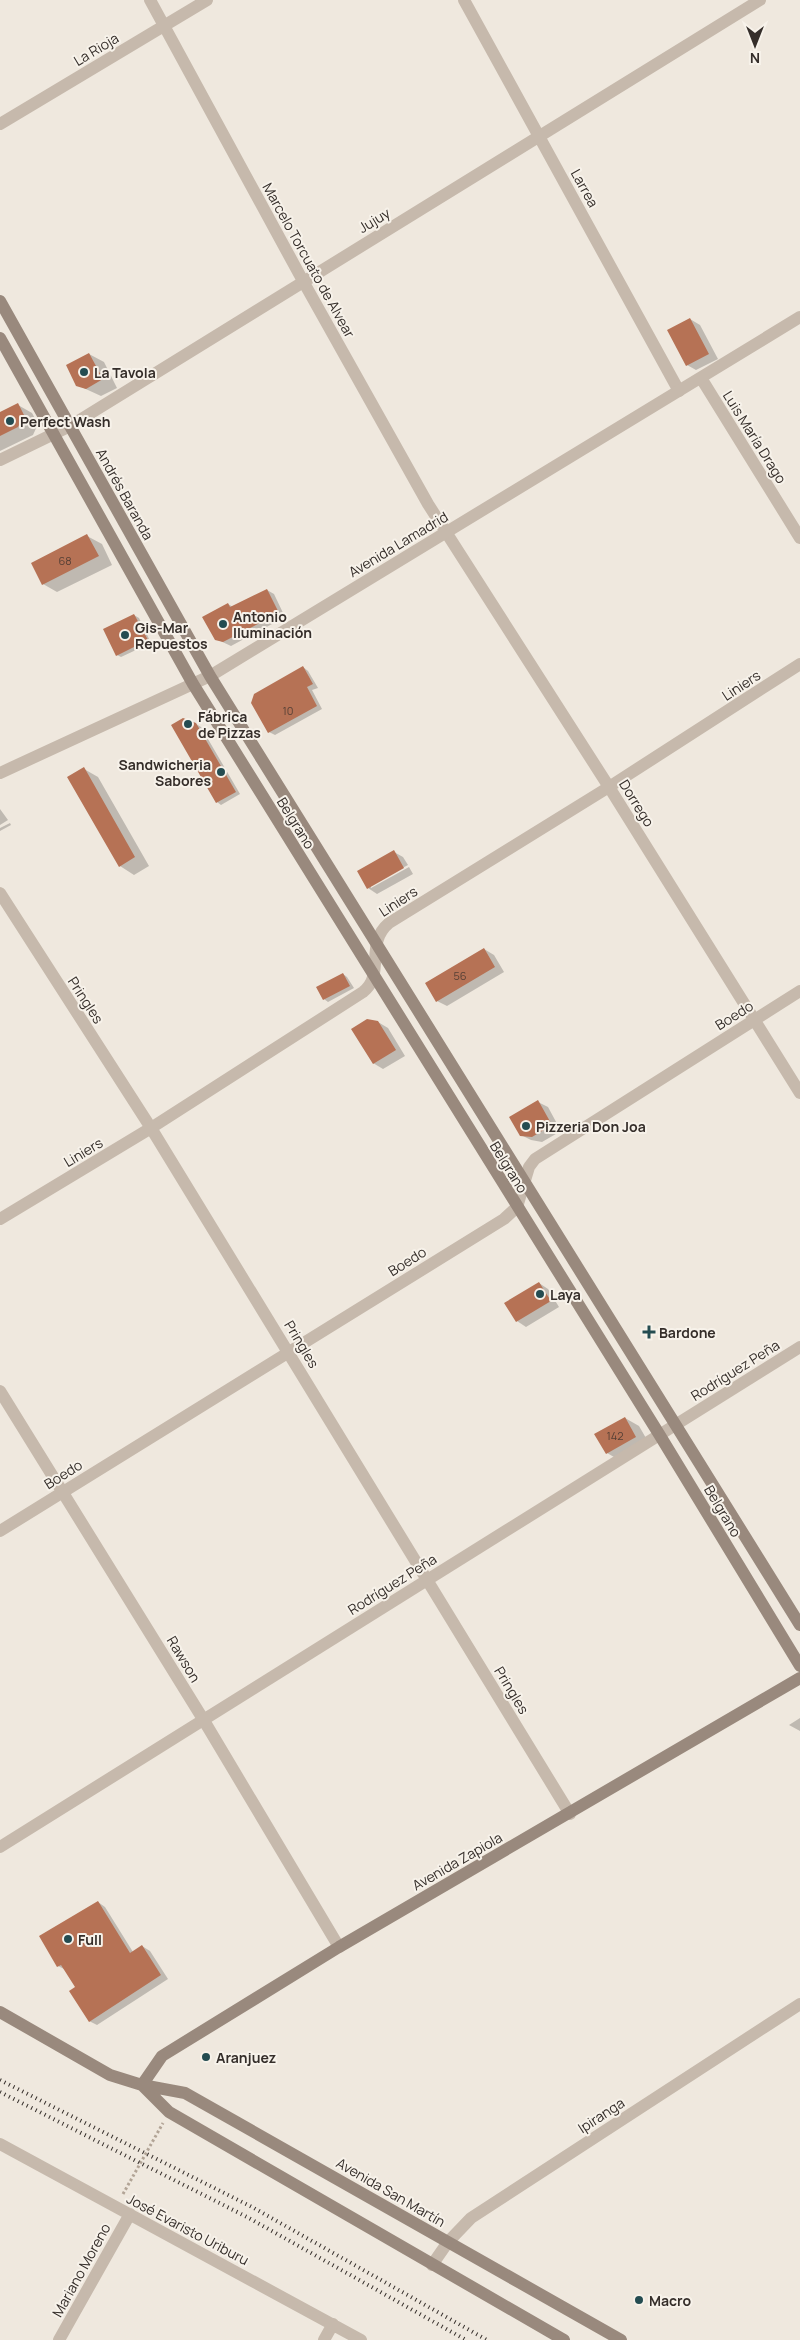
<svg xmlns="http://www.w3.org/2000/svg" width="800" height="2340" font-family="Manrope,sans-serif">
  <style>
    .shadow { fill: #0003 }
    .building { fill: #b67255 }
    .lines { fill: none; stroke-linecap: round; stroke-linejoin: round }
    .path { stroke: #b2a496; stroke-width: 3; stroke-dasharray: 2.5 2.5; stroke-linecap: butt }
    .minor { stroke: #c6b9ac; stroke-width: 12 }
    .tertiary { stroke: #c6b9ac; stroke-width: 12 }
    .secondary { stroke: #99897d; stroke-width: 12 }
    .rail { stroke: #352e2a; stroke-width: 4; stroke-dasharray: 1 4; stroke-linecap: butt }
    .poi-dot { fill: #244c51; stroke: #f7f2ea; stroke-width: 2 }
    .labels { text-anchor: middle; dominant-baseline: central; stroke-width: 4; stroke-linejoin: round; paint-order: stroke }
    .number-label { font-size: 11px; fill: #553f35 }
    .street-label { font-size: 14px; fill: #352e2a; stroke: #f7f2ea }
    .poi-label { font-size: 14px; font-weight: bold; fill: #352e2a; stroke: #f7f2ea; text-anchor: start }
  </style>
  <rect width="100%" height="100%" fill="#efe8de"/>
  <path class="shadow" d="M690,319L700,325L718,359L696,370L687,365Z
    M89,354L104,362L117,388L101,396L77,385Z
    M18,405L32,413L38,424L33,435L0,451V413Z
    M87,536L102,544L112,565L57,592L43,584Z
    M267,590L274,594L285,617L231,646L216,639L228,604L233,607Z
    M134,615L139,618L151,643L121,657L117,655Z
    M303,667L308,671L318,688L312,690L322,709L275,735L269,732Z
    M196,724L201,727L240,794L221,805L217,802Z
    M84,769L98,777L149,866L134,875L120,866Z
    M0,809L8,820L0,825Z
    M10,823L11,825L0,831V828Z
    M394,852L403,857L408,865L371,885V888L409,867L413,874L377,894L368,888Z
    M484,949L494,955L504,972L447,1006L437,1001Z
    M343,974L347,977L354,988L328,1002L324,999Z
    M378,1022L388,1028L405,1056L383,1069L373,1063Z
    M538,1102L548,1107L561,1131L542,1142L531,1140L521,1135Z
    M539,1283L548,1289L559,1307L526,1327L517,1321Z
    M625,1418L639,1426L650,1445L621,1461L607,1453Z
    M800,1718V1731L789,1725Z
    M98,1902L105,1907L133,1952L142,1946L150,1951L168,1979L97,2025L89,2021L77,1988L66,1970L58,1966Z"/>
  <path class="building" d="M690,318L709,354L686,366L667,330Z
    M89,353L103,379L86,389L76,386L66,365Z
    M18,403L24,415L18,427L0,436V412Z
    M87,534L99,556L42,585L31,563Z
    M267,589L279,613L223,642L215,640L202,617L228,603L230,607Z
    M134,614L148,640L116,656L103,629Z
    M303,666L313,684L307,687L317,706L268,733L251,703L254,694Z
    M183,718L196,723L236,792L216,803L171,725Z
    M84,767L135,857L119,867L67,777Z
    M394,850L404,868L367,889L357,871Z
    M484,948L495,967L436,1002L425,983Z
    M343,973L350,986L323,1000L316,987Z
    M367,1019L378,1021L396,1050L373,1064L351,1029Z
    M538,1100L552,1125L532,1137L520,1136L509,1117Z
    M539,1282L551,1301L516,1322L504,1303Z
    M625,1417L636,1437L606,1454L594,1434Z
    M98,1901L130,1953L142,1945L161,1975L89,2022L69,1991L75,1987L61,1965L57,1967L39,1936Z"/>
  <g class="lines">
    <path class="path" d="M123,2194L163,2123"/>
    <path class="minor" d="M150,0L303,281L428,504L609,787L800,1093
      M464,0L679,391
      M0,124L207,0
      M701,378L800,538
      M0,460L70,426L760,0
      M0,893L151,1128L570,1814
      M0,1219L151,1128L363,992C386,974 364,944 389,923L609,787L800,664
      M0,1391L203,1719L339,1947
      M0,1531L504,1219L517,1207L529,1167L535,1159L800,991
      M0,1847L800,1347
      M0,2144L361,2340
      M432,2265L448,2242L471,2218L800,2004
      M59,2340L130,2214
      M324,2340L333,2324"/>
    <path class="tertiary" d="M0,773L210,676L800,317"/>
    <path class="secondary" d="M0,301L210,676L800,1625
      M0,338L193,684L659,1434L800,1666
      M0,2012L110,2075L142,2085L185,2093L621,2340
      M142,2085L162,2056L339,1947L800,1678
      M142,2085L169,2112L564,2340"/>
    <path class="rail" d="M0,2080L252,2207L487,2340
      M0,2092L247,2217L466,2340"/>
  </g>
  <g class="poi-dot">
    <circle cx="84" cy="372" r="5"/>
    <circle cx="10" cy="421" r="5"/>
    <circle cx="223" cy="624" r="5"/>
    <circle cx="125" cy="635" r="5"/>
    <circle cx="188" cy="724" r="5"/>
    <circle cx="221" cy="772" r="5"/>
    <circle cx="526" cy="1126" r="5"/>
    <circle cx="540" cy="1294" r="5"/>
    <path d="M646.5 1324.5h5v5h5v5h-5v5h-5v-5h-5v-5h5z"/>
    <circle cx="68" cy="1939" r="5"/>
    <circle cx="206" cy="2057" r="5"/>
    <circle cx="639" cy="2300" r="5"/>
  </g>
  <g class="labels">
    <g class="number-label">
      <text x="65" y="560">68</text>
      <text x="288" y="710">10</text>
      <text x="460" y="975">56</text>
      <text x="615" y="1435">142</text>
    </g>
    <g class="street-label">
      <text transform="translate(96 49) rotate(-31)">La Rioja</text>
      <text transform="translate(585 188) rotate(61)">Larrea</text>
      <text transform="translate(374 220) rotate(-31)">Jujuy</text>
      <text transform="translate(309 260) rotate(61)">Marcelo Torcuato de Alvear</text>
      <text transform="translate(755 437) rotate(58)">Luis María Drago</text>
      <text transform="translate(125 494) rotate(61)">Andrés Baranda</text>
      <text transform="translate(398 544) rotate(-31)">Avenida Lamadrid</text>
      <text transform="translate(741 685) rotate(-33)">Liniers</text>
      <text transform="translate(637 803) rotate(58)">Dorrego</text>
      <text transform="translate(296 823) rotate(58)">Belgrano</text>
      <text transform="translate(398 901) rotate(-33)">Liniers</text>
      <text transform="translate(86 1000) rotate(57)">Pringles</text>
      <text transform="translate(734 1015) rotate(-32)">Boedo</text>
      <text transform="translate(83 1152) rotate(-31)">Liniers</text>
      <text transform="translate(509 1167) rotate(58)">Belgrano</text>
      <text transform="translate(407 1261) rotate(-32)">Boedo</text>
      <text transform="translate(302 1344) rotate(59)">Pringles</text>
      <text transform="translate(735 1370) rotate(-32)">Rodríguez Peña</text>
      <text transform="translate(63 1474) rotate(-32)">Boedo</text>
      <text transform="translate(723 1511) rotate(59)">Belgrano</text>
      <text transform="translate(392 1584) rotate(-32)">Rodríguez Peña</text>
      <text transform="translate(184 1659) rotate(59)">Rawson</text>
      <text transform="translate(512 1690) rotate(59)">Pringles</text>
      <text transform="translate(457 1861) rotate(-30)">Avenida Zapiola</text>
      <text transform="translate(601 2115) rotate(-33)">Ipiranga</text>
      <text transform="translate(391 2192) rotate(30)">Avenida San Martín</text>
      <text transform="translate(188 2229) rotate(28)">José Evaristo Uriburu</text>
      <text transform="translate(81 2270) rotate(-61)">Mariano Moreno</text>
    </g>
    <g class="poi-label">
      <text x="94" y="372">La Tavola</text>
      <text x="20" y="421">Perfect Wash</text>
      <text x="233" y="616">Antonio<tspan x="233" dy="16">Iluminación</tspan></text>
      <text x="135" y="627">Gis-Mar<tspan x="135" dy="16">Repuestos</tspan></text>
      <text x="198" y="716">Fábrica<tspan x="198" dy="16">de Pizzas</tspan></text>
      <text x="211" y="764" text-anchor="end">Sandwicheria<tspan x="211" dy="16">Sabores</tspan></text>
      <text x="536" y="1126">Pizzeria Don Joa</text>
      <text x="550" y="1294">Laya</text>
      <text x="659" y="1332">Bardone</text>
      <text x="78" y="1939">Full</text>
      <text x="216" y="2057">Aranjuez</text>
      <text x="649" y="2300">Macro</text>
    </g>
  </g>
  <g transform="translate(755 45) rotate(180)" stroke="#f7f2ea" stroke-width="4" paint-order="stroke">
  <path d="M0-4L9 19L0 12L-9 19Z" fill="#352e2a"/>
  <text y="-8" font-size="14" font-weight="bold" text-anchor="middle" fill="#352e2a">N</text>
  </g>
</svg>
